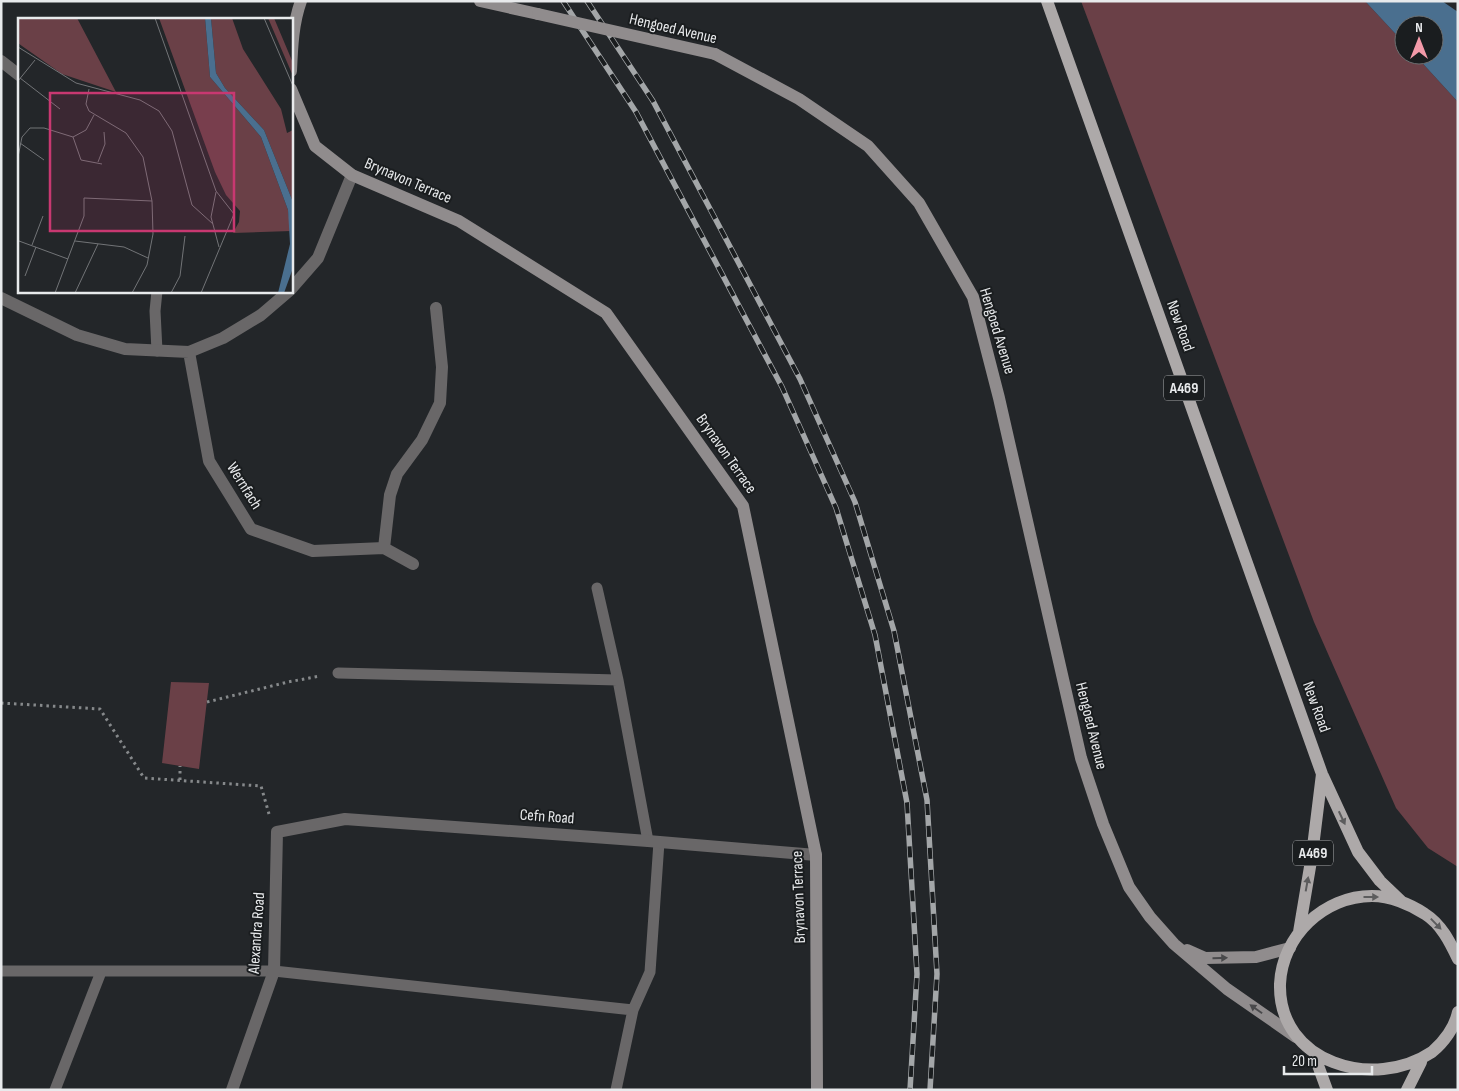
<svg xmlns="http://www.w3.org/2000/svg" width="1459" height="1091" font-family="'Sofia Sans Condensed',sans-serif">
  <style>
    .green { fill: #6a4047 }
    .water { fill: #4a6f8f }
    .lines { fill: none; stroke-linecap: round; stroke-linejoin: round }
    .path { stroke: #86898b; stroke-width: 3; stroke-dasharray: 2.5 4; stroke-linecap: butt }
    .lane { stroke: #696768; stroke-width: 11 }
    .street { stroke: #696768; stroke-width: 12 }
    .secondary { stroke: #908c8d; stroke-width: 12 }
    .primary { stroke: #ada9a9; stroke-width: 12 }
    .rail-casing { stroke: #a3a6a8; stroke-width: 5.5 }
    .rail { stroke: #1a1d1f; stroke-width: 4; stroke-dasharray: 11; stroke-linecap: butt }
    .secondary-bridge { stroke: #908c8d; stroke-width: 12 }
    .oneway { fill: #5c5c5d }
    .oneway2 { fill: #49494b }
    .labels { text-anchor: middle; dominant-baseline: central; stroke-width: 4; stroke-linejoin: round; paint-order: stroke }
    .shield { fill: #1a1d1f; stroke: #aaacae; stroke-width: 1 }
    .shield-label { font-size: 15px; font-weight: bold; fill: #e8eaec }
    .street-label { font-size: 16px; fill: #e8eaec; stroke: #1a1d1f }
    .inset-road { fill: none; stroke: #727477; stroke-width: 1 }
    .view { fill: #c83871; fill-opacity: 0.15; stroke: #c83871; stroke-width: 2.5 }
    .inset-edge { fill: none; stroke: #e8eaec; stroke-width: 2.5 }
  </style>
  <rect width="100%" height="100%" fill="#232629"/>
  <path class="green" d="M1081,1H1365L1404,43V55H1415L1458,102V867L1428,848L1396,808L1314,622Z
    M171,682L209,683L199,769L162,763Z"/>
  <path class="water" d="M1365,1H1442L1458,12V102L1415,55H1434V25H1404V43Z"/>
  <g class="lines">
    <path class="path" d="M207,702L288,682L320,676
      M1,703L100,709L144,778L261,786L269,814
      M180,780V766"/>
    <path class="lane" d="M157,351L155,311L157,291
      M597,588L618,680L648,841
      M338,673L618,680
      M1,971H274L633,1010L616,1090
      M633,1010L650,972L659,842
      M55,1090L101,972"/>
    <path class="street" d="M1,61L19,75
      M291,289L318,258L352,175
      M1,298L77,335L125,349L189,352L223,338L261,315L289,291
      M189,352L209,461L251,529L313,551L384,548L413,564
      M384,548L390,495L397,474L422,440L440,403L442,367L436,308
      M232,1090L274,971L277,832L345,819L648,841L816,855"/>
    <path class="secondary" d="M480,1L538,14
      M715,54L799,99L868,146L919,203L973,297L999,398L1081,758L1103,824L1129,887L1150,917L1174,944L1227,989L1296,1037
      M291,71C292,47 293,23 301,1
      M291,89L315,146L352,175L459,221L606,313L743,506L816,855L817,1090
      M1187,950L1205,958L1256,957L1290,948"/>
    <path class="primary" d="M1047,1L1322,774L1358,852L1380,881L1401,901
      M1299,932L1312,855L1322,774
      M1458,959C1450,942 1441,924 1425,914C1410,904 1390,896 1372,896C1324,896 1282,936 1280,984C1278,1063 1374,1091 1432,1052C1444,1042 1455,1027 1458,1012
      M1315,1057L1327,1090
      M1407,1090L1421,1062"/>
    <g class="rail-casing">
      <path id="rail" d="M563,1L636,112L782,387L836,508L875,635L907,803L917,974L910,1090
        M587,1L653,101L800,379L855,502L894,631L927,800L937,974L930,1090"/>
    </g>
    <use href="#rail" class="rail"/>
    <path class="secondary-bridge" d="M538,14L715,54"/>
  </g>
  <defs><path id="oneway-solid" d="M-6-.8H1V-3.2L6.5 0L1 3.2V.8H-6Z" transform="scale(1.25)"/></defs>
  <g class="oneway">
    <use href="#oneway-solid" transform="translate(1342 818) rotate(65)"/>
    <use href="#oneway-solid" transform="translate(1307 884) rotate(-80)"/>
    <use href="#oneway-solid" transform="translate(1371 897)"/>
    <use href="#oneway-solid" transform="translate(1436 924) rotate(46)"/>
  </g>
  <g class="oneway2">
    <use href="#oneway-solid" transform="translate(1220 958) rotate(-1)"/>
    <use href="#oneway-solid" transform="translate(1256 1009) rotate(-145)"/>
  </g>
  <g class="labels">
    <g class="shield">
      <rect x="1164" y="375.5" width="40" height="25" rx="4"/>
      <rect x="1293" y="840.5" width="40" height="25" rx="4"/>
    </g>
    <g class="shield-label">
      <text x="1184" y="388">A469</text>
      <text x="1313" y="853">A469</text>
    </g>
    <g class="street-label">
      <text transform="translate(673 29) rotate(13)">Hengoed Avenue</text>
      <text transform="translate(408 181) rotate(23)">Brynavon Terrace</text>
      <text transform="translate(1180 326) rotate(70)">New Road</text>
      <text transform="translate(997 331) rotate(73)">Hengoed Avenue</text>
      <text transform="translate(726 454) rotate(55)">Brynavon Terrace</text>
      <text transform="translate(244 486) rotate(58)">Wernfach</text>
      <text transform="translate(1316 707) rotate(70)">New Road</text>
      <text transform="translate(1091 726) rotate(76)">Hengoed Avenue</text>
      <text transform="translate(547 817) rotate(4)">Cefn Road</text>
      <text transform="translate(799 897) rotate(-92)">Brynavon Terrace</text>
      <text transform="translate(257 933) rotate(-86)">Alexandra Road</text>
    </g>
  </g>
  <g transform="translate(18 18)">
    <rect width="275" height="275" fill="#232629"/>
    <path d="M0,0H59L98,74L44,56L4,28L0,25ZM141,0H187L192,59L243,119L270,192L273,213L215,215L221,204L222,193L208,177L197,154ZM193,0H214L225,31L263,91L269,115L275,112V184L246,112L207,70L198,55ZM250,0H256L275,45V58Z" fill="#6a4047"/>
    <path d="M187,0H193L198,55L207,70L246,112L275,184V250L266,275H260L272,226L270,192L243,119L192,59Z" fill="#4a6f8f"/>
    <path class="inset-road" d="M137,0L198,173L216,196L183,275M246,0L275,68M0,29L58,65L122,82L141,93L154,113L174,187L195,206M2,60L42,91M0,63L17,42M71,71L68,86L71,93L108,115L125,139L134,183L135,216L129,247L114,275M55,119L63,142L84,146M2,125L26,142M0,139L4,119L12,110H26L55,119L68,112L76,97M80,144L87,126L86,114M198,174L193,199L201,229M1,223L50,241M57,223L106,229L130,240M14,227L25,198M7,258L18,229M37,275L66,198V180L134,183M57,275L80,226M153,275L162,258L167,218"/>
    <path class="view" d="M32,75H216V213H32Z"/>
    <rect width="275" height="275" class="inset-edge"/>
  </g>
  <rect width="1459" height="1091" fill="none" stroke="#e8eaec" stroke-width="5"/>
  <g transform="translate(1419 40)"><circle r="24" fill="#1a1d1f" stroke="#6c6f71"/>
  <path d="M0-4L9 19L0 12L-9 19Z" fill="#f39aa9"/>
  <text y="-8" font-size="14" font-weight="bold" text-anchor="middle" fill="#e8eaec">N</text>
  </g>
  <path d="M1284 1066v8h88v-8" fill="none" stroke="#e8eaec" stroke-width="2.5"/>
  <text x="1292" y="1066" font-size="15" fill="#e8eaec" stroke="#1a1d1f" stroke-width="4" paint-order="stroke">20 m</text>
</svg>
